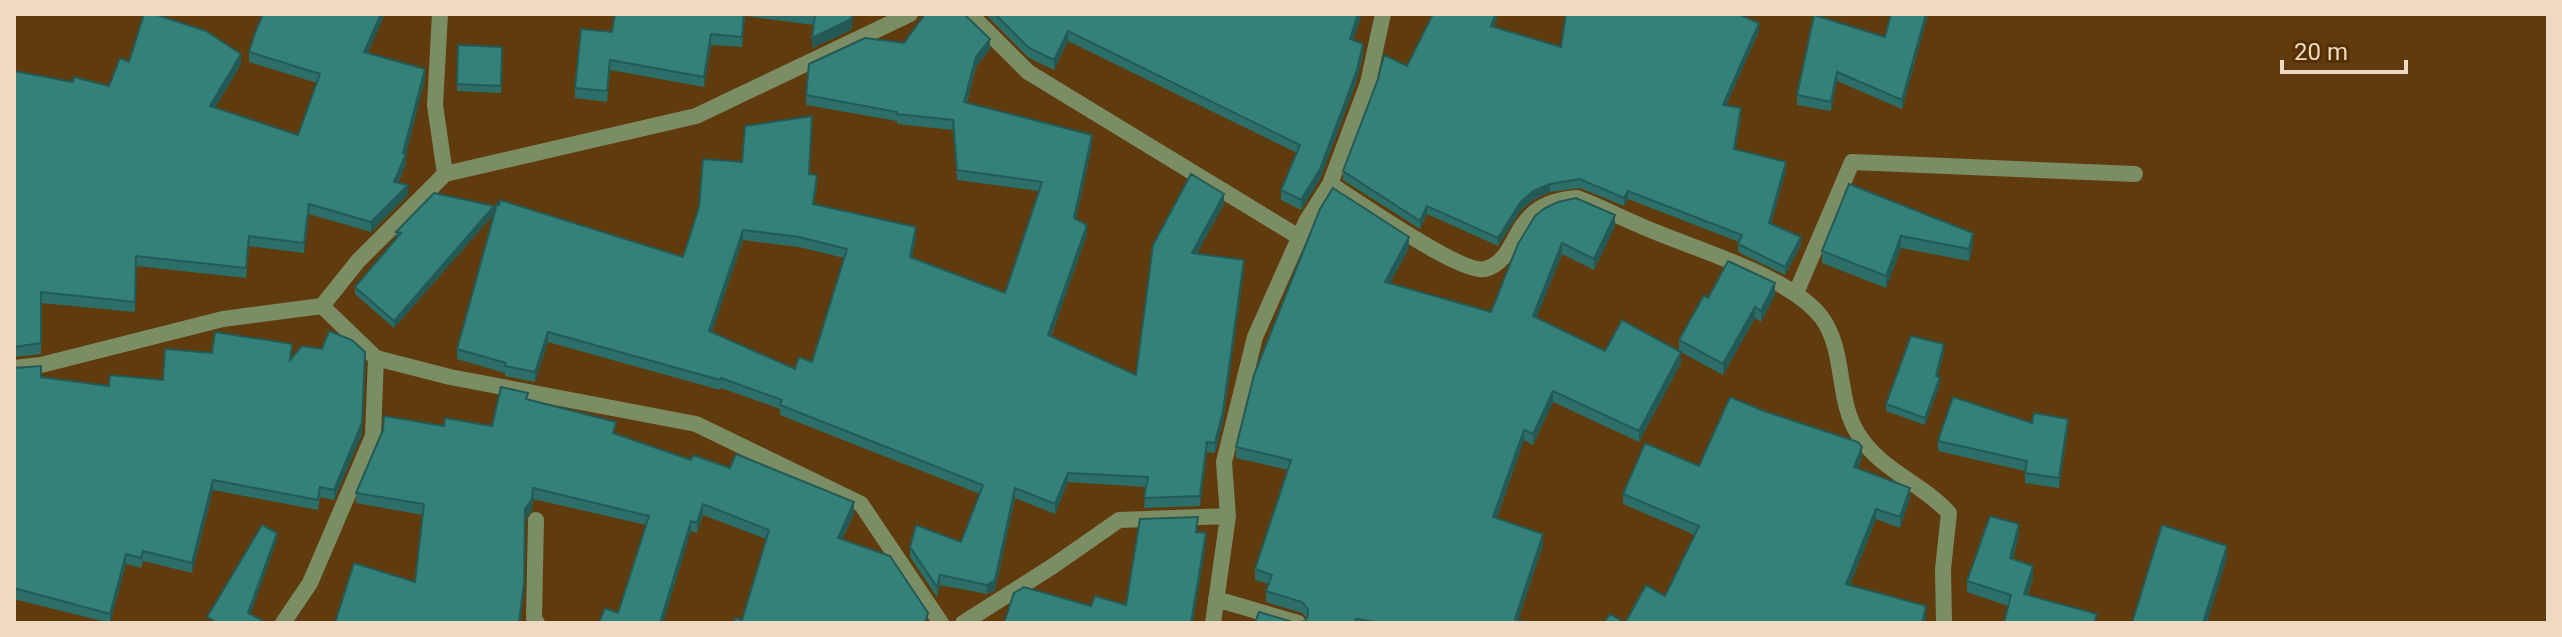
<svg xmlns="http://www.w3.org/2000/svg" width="2562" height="637" font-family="Roboto,sans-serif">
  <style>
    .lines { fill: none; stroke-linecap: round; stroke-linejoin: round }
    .minor { stroke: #7b8d64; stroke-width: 16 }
    .wall { fill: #2c6f68; fill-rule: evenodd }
    .shaded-wall { fill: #245a55 }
    .building { fill: #338179; stroke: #245a55; stroke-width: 2; fill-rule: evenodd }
  </style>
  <rect width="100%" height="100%" fill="#5f3b0e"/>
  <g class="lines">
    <path class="minor" d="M440,14L435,105L445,174
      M970,14L1028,72L1299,237
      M1330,184C1356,200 1461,275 1485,269C1523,259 1507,202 1577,198C1599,206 1618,216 1639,225C1689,248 1789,274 1822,318C1846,351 1836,400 1858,434C1880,470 1922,483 1949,513L1943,569L1944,623
      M1796,293L1852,162L2135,174
      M376,358L450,377L696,424L861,504L941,623
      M14,368L41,365L223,319L322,306L358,261L445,174L696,116L910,14
      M536,520L534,618L537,623
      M1216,599L1298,623
      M283,623L310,583L373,436L376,358L322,306
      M963,623L1053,566L1119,520L1228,516
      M1213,623L1228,516L1224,462L1255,337L1307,220L1330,184L1368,83L1383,14"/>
  </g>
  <path class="wall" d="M384,14L368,53L425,79L406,154V164L398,183L408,195L371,232L309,214L304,253L249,246L246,278L136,266L135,312L41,303V354L14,357V71L73,82L109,86L129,62L241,64L215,108L298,135L317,83L249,62V52Z
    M615,14H854L851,30L812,48L814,25L745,16L742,47L711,45L704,87L610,70L607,102L575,98V88L612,32Z
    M985,14H1362L1353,40L1363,54L1357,80L1320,179L1301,210L1281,200V190L1297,153L1068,41L1054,70L1029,58Z
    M1498,14L1494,27L1561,47L1759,31L1726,105L1741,117L1735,149L1786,170L1771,224L1801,245L1785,275L1738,252L1739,242L1628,199L1624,206L1580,188L1550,192L1533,200L1520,211L1498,246L1427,214L1420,229L1343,180V171L1407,66Z
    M1928,14L1902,109L1837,81L1831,111L1797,105V95L1885,37Z
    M904,43L990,49L976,67L967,103L1092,145L1076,219L1087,234L1051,337L1136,375L1153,245L1224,204L1197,253L1244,270L1223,421L1215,453L1207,452L1200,506L1144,508L1146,487L1068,482L1055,514L1015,498L995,590L987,594L940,585L937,597L910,557V547L961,542L980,494L780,415V409L721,388L720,390L548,342L535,382L505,376V373L457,359V349L683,257L810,175L817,185L814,204L916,237L912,258L1005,293L1039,191L957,180L953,130L897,124V121L806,105V95ZM743,240L799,247L844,258L812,362L795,369L712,332Z
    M458,45L502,47L501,93L457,91Z
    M1849,184L1973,245L1969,261L1901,248L1886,288L1822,263V251Z
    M494,214L394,328L355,294V287L396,239V232Z
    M1615,226L1594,270L1562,254L1536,318L1605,351L1681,363L1639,442L1553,402L1533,445L1524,440L1497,518L1543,545L1518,620L1523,623H1255H1296L1305,621L1307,618L1302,613L1266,602V591L1269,584L1255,580V569L1288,470L1236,458V447L1409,248L1390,283L1491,312L1518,244Z
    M1775,295L1761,322L1755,318L1723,375L1679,351V340L1708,298Z
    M1944,351L1938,376L1940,384L1925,425L1886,411V404Z
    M291,358L362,434L334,500L320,497L318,510L213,490L192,573L143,561L141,568L126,564L110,623L14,599V368L41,377L109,386L163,380Z
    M528,400L615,434L691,460L854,513L842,540L928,623L742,620L766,539L703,515L697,533L691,531L618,613L646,525L533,499L532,510L525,520L524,592L520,623H335L415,582L423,515L356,503V493L444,426H492Z
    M2032,423L2068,429L2059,488L2025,483V471L1938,451V441Z
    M1862,457L1858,468L1910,498L1900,528L1876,519L1850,585L1926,617L1924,623H1604H1625L1665,596L1695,535L1623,504V494L1699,466Z
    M2019,535L2013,559L2033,578L2028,595L2097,623L2008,606L1967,592V581Z"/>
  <path class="shaded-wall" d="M381,14H384V16L364,62V52Z
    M852,14H854L851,30L812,48V38Z
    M1358,14H1362L1350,49V39Z
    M1496,14H1498V16L1491,34V26Z
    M1926,14H1928L1902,109V100Z
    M1759,23V31L1723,113V105Z
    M1068,31V41L1054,70V60Z
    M711,34V45L704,87V77Z
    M990,39V49L976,67L964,112V102L976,57Z
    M1363,44V54L1357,80L1320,179L1301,210V200Z
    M241,54V64L210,116V106Z
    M425,69V79L406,154V164L394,192V182L403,153Z
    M1837,72V81L1831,111V102Z
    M1741,108V117L1734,157V149Z
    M1092,135V145L1074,228V218Z
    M1786,162V170L1769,231V223Z
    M1550,184V192L1533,200L1520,211L1498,246V238L1520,203L1533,191Z
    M408,185V195L371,232V222Z
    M1628,191V199L1624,206V198Z
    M1224,194V204L1192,263V253Z
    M309,204V214L304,253V243Z
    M494,206V214L394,328V321Z
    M1427,206V214L1420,229V221Z
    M1615,215V226L1594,270V259Z
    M1087,225V234L1048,345V335Z
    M916,227V237L910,267V257Z
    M743,230V240L709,341V331Z
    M1973,233V245L1969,261V249Z
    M1901,236V248L1886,288V276Z
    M1409,237V248L1385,293V282Z
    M1801,237V245L1785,275V267Z
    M1562,243V254L1533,327V316Z
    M1244,260V270L1223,421L1215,453V443Z
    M1775,283V295L1761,322V311Z
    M1755,307V318L1723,375V364Z
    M548,332V342L535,382V372Z
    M1944,344V351L1936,383V376Z
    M365,352L362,434L334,500V490Z
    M1681,352V363L1639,442V431Z
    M1940,377V384L1925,425V418Z
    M1553,391V402L1533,445V434Z
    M2068,419V429L2059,488V478Z
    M1524,430V440L1493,528V517Z
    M1207,442V452L1200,506V496Z
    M1862,447V457L1854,478V467Z
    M1068,473V482L1055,514V504Z
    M213,480V490L192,573V563Z
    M533,488L532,510L525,520L524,592L520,623H519L525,509Z
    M1015,488V498L995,590L987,594V585Z
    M1910,488V498L1900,528V517Z
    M854,502V513L838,549V538Z
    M703,504V515L697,533V523Z
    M1876,509V519L1846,595V584Z
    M691,521V531L663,623H660Z
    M2019,524V535L2010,570V558Z
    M277,533V540L248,621V613Z
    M1206,533V544L1193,623H1191Z
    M1543,534V545L1517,623L1515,619Z
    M2227,546V558L2207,623L2204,620Z
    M126,554V564L110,623V614Z
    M2033,566V578L2024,605V594Z
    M940,575V585L937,597V587Z
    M1926,606V617L1924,623H1922Z"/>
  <path class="building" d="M144,14H154L206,31L241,54L210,106L298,135L320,74L249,52L255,33L263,14H381L364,52L425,69L403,153L406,154L394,182L408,185L371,222L309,204L304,243L249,236L246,268L136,256L135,302L41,292V343L14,347V71L73,82L74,77L109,86L120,58L129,62Z
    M615,14H744L742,37L711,34L704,77L610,60L607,91L575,88L581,29L612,32Z
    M810,14H852L851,19L812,38L815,15Z
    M925,14H964L990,39L976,57L964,102L1092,135L1074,218L1087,225L1048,335L1136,375L1153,245L1191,174L1224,194L1192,253L1244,260L1223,411L1215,443L1207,442L1200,496L1144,498L1148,477L1068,473L1055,504L1015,488L995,580L987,585L940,575L937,587L910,547L916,525L961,542L983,485L780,405L782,400L721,378L720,380L548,332L535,372L505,366L506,363L457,349L497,204L499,205L500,200L683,257L699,207L703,159L742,162L745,126L812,116L809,174L817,175L813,204L916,227L910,257L1005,293L1042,182L957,170L953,120L897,114V112L806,95L809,64L865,38L904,43ZM743,230L799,237L847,249L812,362L799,357L795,369L709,331Z
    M995,14H1358L1350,39L1363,44L1357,70L1320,169L1301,200L1281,190L1300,145L1068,31L1054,60L1029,48Z
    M1433,14H1496L1491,26L1561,47L1566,14H1738L1759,23L1723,105L1741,108L1734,149L1786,162L1769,223L1801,237L1785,267L1738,244L1742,235L1628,191L1624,198L1580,179L1550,184L1533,191L1520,203L1498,238L1427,206L1420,221L1343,171L1378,79L1384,55L1407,66Z
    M1891,14H1926L1902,100L1837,72L1831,102L1797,95L1814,15L1885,37Z
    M458,45L502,47L501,86L457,84Z
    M1849,184L1973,233L1969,249L1901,236L1886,276L1822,251Z
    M1333,188L1409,237L1385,282L1491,312L1518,244L1535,216L1545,208L1558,202L1576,198L1615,215L1594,259L1562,243L1533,316L1605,351L1622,320L1681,352L1639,431L1553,391L1533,434L1524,430L1493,517L1543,534L1515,619L1523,621L1522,623H1381L1356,619L1355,623H1255L1259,612L1296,623L1305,621L1308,616V609L1302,602L1266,591L1272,575L1255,569L1291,460L1236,447L1254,375L1320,209Z
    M434,193L494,206L394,321L355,287L401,233L396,232Z
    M1728,261L1775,283L1761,311L1755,307L1723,364L1679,340L1704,295L1708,298Z
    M329,331L352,340L365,352L362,423L334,490L320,487L318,500L213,480L192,563L143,551L141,558L126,554L110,614L14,588V368L41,366V377L109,386L110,375L163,380L165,349L212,353L215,332L292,344L290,360L302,346L322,349Z
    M1911,336L1944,344L1936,376L1940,377L1925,418L1886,404Z
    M501,387L528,393L526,399L616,422L613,433L691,460L693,455L730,468L736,454L854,502L838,538L890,556L928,613L925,623H734L735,618L742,620L769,530L703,504L697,523L691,521L660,623H599L605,608L618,613L649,516L533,488L532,499L525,509L524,582L519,623H335L354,563L415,582L424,504L356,493L383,430L384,416L444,426L445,418L492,426Z
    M1730,397L1764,411L1858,442L1862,447L1854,467L1910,488L1900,517L1876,509L1846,584L1926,606L1922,623H1604L1610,614L1625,623L1646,585L1665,596L1699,526L1623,494L1645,443L1699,466Z
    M1953,397L2032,423L2034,413L2068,419L2059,478L2025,473L2027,461L1938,441Z
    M1990,516L2019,524L2010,558L2033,566L2024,594L2097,614L2094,623H2004L2011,595L1967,581Z
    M1198,517L1196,532L1206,533L1191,623H1004L1014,593L1024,587L1091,606L1095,596L1126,605L1140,519Z
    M262,525L277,533L248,613L267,623H211L213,620L207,617Z
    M2162,525L2227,546L2204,620L2212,623H2132Z"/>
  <rect width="2562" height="637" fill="none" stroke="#efd9c3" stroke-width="32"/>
  <path d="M2282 60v12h124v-12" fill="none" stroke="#efd9c3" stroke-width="4"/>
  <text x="2294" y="60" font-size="24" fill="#efd9c3" stroke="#543000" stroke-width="6" paint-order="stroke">20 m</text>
</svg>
